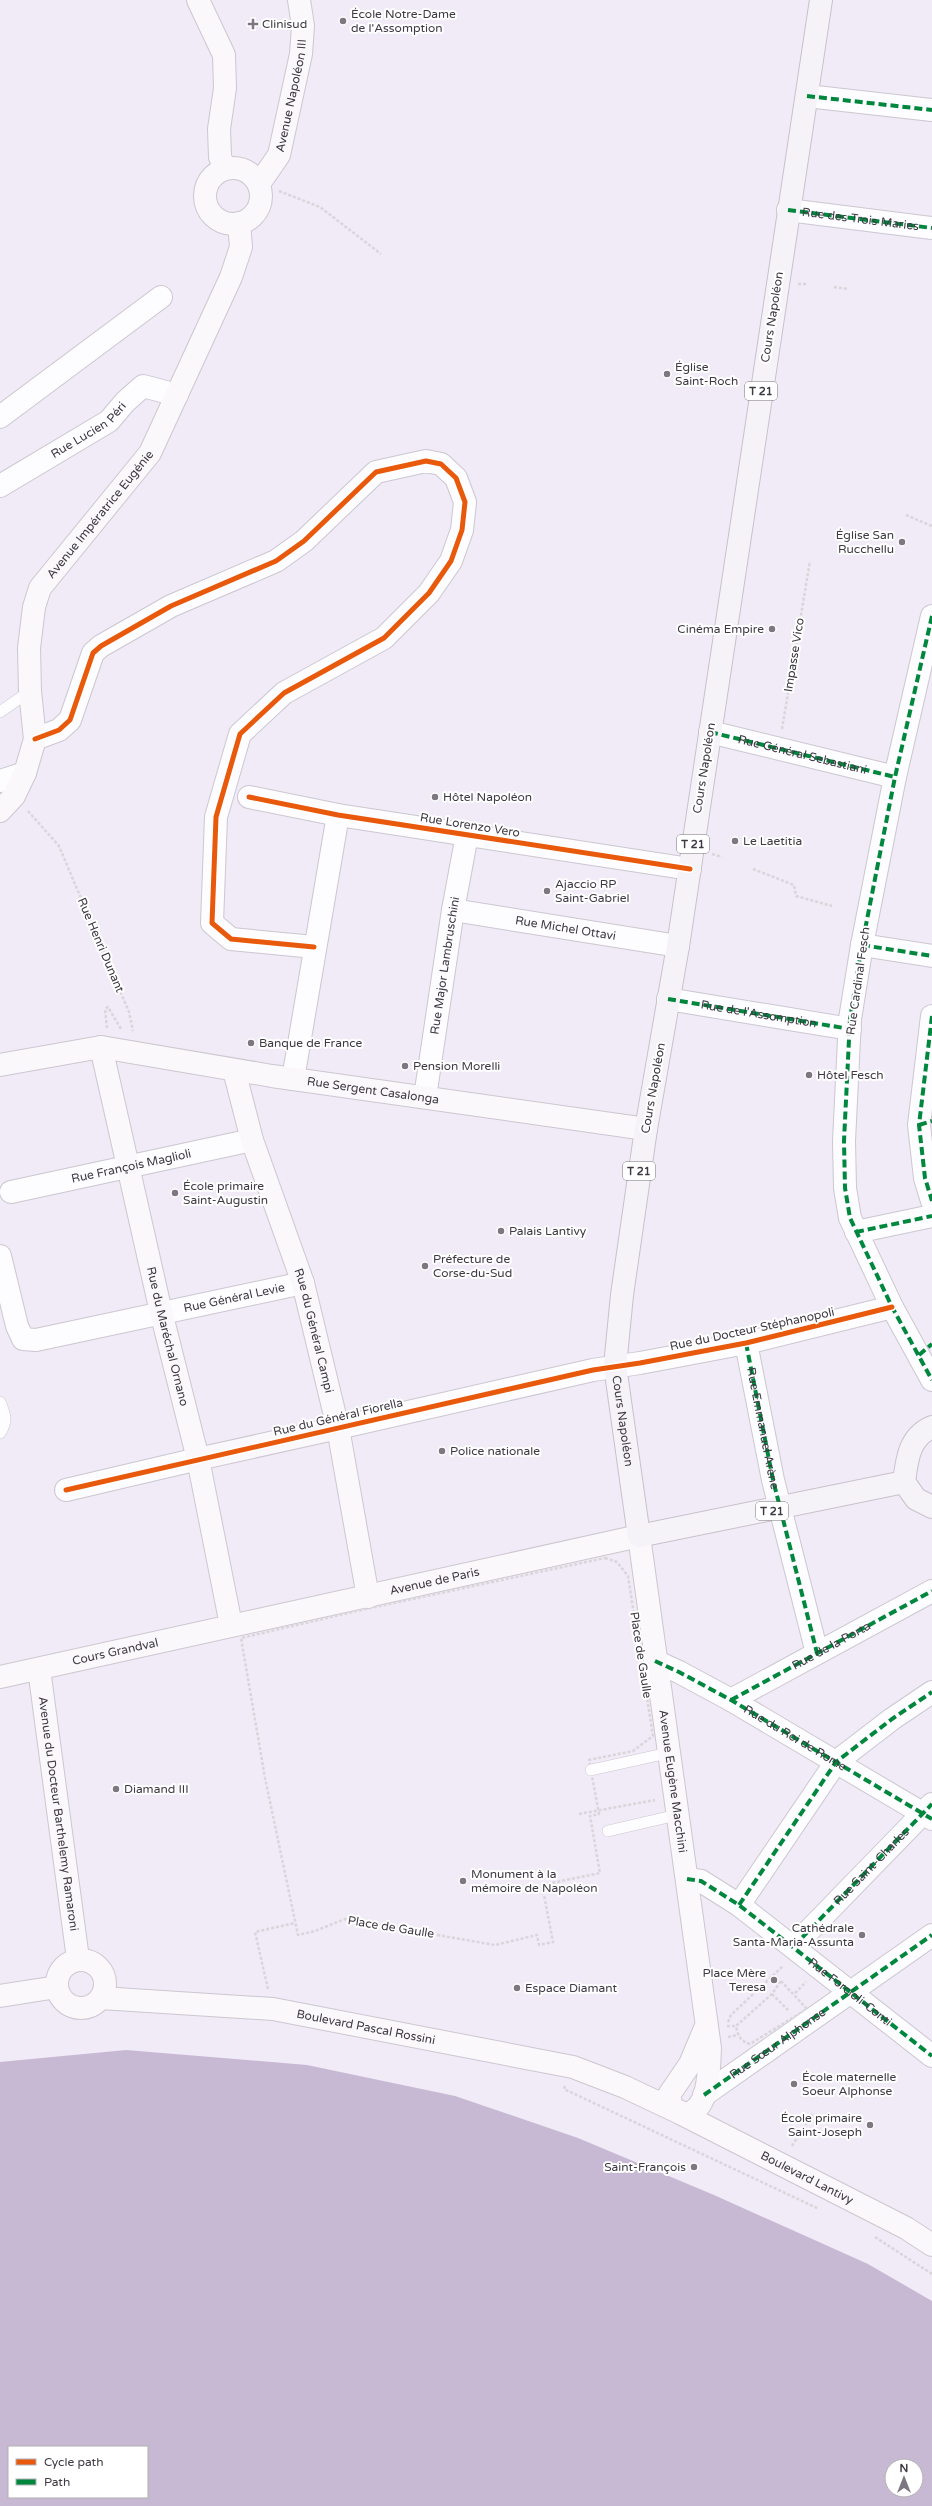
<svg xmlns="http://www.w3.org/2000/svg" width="932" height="2506" font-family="'Varela Round',sans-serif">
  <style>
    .water { fill: #c7b9d3; fill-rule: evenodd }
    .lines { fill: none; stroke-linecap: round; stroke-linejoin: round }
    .lane-casing { stroke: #ccc7d0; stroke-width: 12 }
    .street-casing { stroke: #ccc7d0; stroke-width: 24 }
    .secondary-casing { stroke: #ccc7d0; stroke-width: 24 }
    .primary-casing { stroke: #c8c1cd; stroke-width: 24 }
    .path { stroke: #d8d6da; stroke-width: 2.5; stroke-dasharray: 3 2; stroke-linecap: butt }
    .lane { stroke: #fdfcfe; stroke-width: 11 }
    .street { stroke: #fdfcfe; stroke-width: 22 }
    .secondary { stroke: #faf8fb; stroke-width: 22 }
    .primary { stroke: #f6f3f8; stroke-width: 22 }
    .quiet { stroke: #00873e; stroke-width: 4; stroke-dasharray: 8 4; stroke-linecap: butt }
    .cycleway-casing { stroke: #fff; stroke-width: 8 }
    .cycleway { stroke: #e8590c; stroke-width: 5 }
    .poi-dot { fill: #7d7781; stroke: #fff; stroke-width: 1.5 }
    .labels { text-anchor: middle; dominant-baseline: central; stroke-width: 4; stroke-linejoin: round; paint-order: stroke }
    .shield { fill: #fff; stroke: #78747b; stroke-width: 1 }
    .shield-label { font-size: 11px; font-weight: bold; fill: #3e3942 }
    .poi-label { font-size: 12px; fill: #3e3942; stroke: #fff; text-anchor: start }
    .street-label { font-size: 12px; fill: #3e3942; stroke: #fff }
  </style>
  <rect width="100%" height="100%" fill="#f1eaf7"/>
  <path class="water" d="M126,2050L307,2065L455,2096L578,2138L714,2195L868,2264L932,2301V2506H0V2062ZM9,2447H147V2497H9ZM892,2466H916V2490H892Z"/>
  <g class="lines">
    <g class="lane-casing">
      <path id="lane" d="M0,712L30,691
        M0,1402C5,1414 8,1421 0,1433
        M591,1770L668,1753
        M608,1831L677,1815"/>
    </g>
    <g class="street-casing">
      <g id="street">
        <path d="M807,96L932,110"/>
        <path d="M788,210L932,228"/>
        <path d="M0,417L161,297"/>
        <path id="s1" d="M0,486L109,421L125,402L143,386L177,395"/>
        <path d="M932,616L895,777L862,945L850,1019L844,1141L845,1188L850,1218L892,1307L932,1380"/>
        <path id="s2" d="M710,732L895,777"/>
        <path d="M35,739L59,730L70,720L93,653L101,646L171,606L276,561L304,541L376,472L426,461L441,464L456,478L465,502L462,530L451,561L429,593L384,638L284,693L240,734L216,817L212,923L231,939L314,947"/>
        <path d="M0,781L25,773"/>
        <path d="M249,797L338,815L690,869"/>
        <path id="s3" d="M453,910L678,946"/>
        <path d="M862,945L932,956"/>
        <path d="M668,999L850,1029"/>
        <path d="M932,1016L919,1125L925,1178L932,1201"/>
        <path d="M293,1079L338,815"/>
        <path id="s4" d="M425,1097L453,910L467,835"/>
        <path id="s5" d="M11,1192L252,1140"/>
        <path d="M856,1232L932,1216"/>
        <path id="s6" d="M0,1256L17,1326L23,1339L36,1340L303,1283"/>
        <path d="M746,1343L773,1480L817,1653"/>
        <path d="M338,1428L593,1370L640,1363L746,1343L892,1307"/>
        <path d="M66,1490L198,1459"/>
        <path d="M655,1661L679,1672L731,1700L932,1819"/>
        <path id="s7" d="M731,1700L932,1591"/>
        <path d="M687,1879L701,1881L739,1905L932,2056"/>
        <path d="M739,1905L836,1762L892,1719L932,1692"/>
        <path d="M794,1946L932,1804"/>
        <path id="s8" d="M704,2095L932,1935"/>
      </g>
    </g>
    <g class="secondary-casing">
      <g id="secondary">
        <path d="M198,0L224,55L225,88L219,129L220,157L225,169"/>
        <circle cx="233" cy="196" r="28"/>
        <path id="s9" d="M259,184L279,155L301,54L303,26L299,0"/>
        <path id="s10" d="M0,811L14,796L25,773L35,739L30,691L29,648L34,607L40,588L150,453L231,277L241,247L239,223"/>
        <path id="s11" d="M101,1047L161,1312L198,1459L231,1625"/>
        <path id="s12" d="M0,1065L101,1047L272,1076L646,1129"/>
        <path id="s13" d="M234,1070L252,1140L303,1283L338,1428L368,1597"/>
        <path d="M198,1459L338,1428"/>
        <path id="s14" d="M39,1669L78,1959"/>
        <path id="s15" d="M0,1677L639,1536L710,2048C709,2069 710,2111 685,2114L672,2108L669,2095L690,2064L706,2026"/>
        <circle cx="81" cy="1984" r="24"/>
        <path d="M0,1996L57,1987"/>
        <path id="s16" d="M101,1998L273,2009L573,2067L625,2087L680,2113L906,2228L932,2245"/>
      </g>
    </g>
    <g class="primary-casing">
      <g id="primary">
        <path id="s17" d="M821,0L678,946L646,1129L622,1295L615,1366L639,1536L904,1482"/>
        <path d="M932,1427C909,1437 907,1459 904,1482L916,1499L932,1507"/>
      </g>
    </g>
    <path class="path" d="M279,191L320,207L381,254
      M798,284H807
      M834,287L848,289
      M906,515L932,526
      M782,729L810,561
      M28,811L59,846L129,1012L133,1031
      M712,854L722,857
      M753,869L794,885L796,896L832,906
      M107,1028L105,1009L108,1007L121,1029
      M605,1558L617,1562L628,1576L653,1736L633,1751L589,1760L599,1814L590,1816L600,1873L542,1885L553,1942L539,1945L537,1935L495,1945L345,1919L315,1931L298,1935L265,1778L241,1638L361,1610Z
      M579,1814L655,1800
      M781,1981L807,2009L750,2044C740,2041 738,2036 736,2026L772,1994Z
      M268,1989L255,1932L295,1923
      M795,1993L806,1982
      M772,1994L788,2010
      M728,2022L731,2015L783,1966
      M727,2026H736
      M728,2037L737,2035
      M565,2086L564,2089L819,2209
      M792,2146L813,2113
      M875,2237L932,2274"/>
    <use href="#lane" class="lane"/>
    <use href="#street" class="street"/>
    <use href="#secondary" class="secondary"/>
    <use href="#primary" class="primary"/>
    <g class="quiet">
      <path d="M807,96L932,110"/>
      <path id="s18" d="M788,210L932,228"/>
      <path d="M932,616L895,777L862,945L850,1019L844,1141L845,1188L850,1218L892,1307L932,1380"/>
      <path d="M710,732L895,777"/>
      <path d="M862,945L932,956"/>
      <path id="s19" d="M668,999L850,1029"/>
      <path d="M932,1016L919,1125L925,1178L932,1201"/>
      <path d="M919,1125L932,1121"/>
      <path d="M856,1232L932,1216"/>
      <path id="s20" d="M746,1343L773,1480L817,1653"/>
      <path d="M919,1355L932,1344"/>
      <path id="s21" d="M655,1661L679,1672L731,1700L932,1819"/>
      <path d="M731,1700L932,1591"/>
      <path id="s22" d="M687,1879L701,1881L739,1905L932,2056"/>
      <path d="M739,1905L836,1762L892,1719L932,1692"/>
      <path id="s23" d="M794,1946L932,1804"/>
      <path d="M704,2095L932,1935"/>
    </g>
    <g class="cycleway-casing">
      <path id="cycleway" d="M35,739L59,730L70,720L93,653L101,646L171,606L276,561L304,541L376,472L426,461L441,464L456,478L465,502L462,530L451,561L429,593L384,638L284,693L240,734L216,817L212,923L231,939L314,947
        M249,797L338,815L690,869
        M66,1490L593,1370L640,1363L746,1343L892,1307"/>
    </g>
    <use href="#cycleway" class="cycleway"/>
  </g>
  <g class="poi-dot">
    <circle cx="343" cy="21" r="4"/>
    <path d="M251 18h4v4h4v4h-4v4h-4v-4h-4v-4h4z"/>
    <circle cx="667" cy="374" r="4"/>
    <circle cx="902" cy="542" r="4"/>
    <circle cx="772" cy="629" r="4"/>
    <circle cx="435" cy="797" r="4"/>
    <circle cx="735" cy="841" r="4"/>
    <circle cx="547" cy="891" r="4"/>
    <circle cx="251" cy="1043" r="4"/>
    <circle cx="405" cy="1066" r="4"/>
    <circle cx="809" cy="1075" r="4"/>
    <circle cx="175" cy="1193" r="4"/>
    <circle cx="501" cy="1231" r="4"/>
    <circle cx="425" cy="1266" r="4"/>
    <circle cx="442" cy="1451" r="4"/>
    <circle cx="116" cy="1789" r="4"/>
    <circle cx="463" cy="1881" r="4"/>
    <circle cx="862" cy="1935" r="4"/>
    <circle cx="774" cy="1980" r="4"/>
    <circle cx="517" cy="1988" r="4"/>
    <circle cx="794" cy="2084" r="4"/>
    <circle cx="870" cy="2125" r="4"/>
    <circle cx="694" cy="2167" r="4"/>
  </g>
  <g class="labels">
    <g class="shield">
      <rect x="745" y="382" width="32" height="18" rx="3"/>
      <rect x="677" y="835" width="32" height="18" rx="3"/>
      <rect x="623" y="1162" width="32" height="18" rx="3"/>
      <rect x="756" y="1502" width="32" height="18" rx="3"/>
    </g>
    <g class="shield-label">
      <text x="761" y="391">T 21</text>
      <text x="693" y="844">T 21</text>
      <text x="639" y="1171">T 21</text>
      <text x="772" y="1511">T 21</text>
    </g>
    <g class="poi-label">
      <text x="351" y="14">École Notre-Dame<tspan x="351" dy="14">de l'Assomption</tspan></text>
      <text x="262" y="24">Clinisud</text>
      <text x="675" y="367">Église<tspan x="675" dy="14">Saint-Roch</tspan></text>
      <text x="894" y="535" text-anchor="end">Église San<tspan x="894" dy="14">Rucchellu</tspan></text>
      <text x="764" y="629" text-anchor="end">Cinéma Empire</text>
      <text x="443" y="797">Hôtel Napoléon</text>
      <text x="743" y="841">Le Laetitia</text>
      <text x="555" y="884">Ajaccio RP<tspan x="555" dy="14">Saint-Gabriel</tspan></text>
      <text x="259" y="1043">Banque de France</text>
      <text x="413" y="1066">Pension Morelli</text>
      <text x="817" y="1075">Hôtel Fesch</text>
      <text x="183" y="1186">École primaire<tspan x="183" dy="14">Saint-Augustin</tspan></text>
      <text x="509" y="1231">Palais Lantivy</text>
      <text x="433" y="1259">Préfecture de<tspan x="433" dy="14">Corse-du-Sud</tspan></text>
      <text x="450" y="1451">Police nationale</text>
      <text x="124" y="1789">Diamand III</text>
      <text x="471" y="1874">Monument à la<tspan x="471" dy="14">mémoire de Napoléon</tspan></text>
      <text x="854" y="1928" text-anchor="end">Cathédrale<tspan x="854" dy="14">Santa-Maria-Assunta</tspan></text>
      <text x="766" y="1973" text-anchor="end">Place Mère<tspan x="766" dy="14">Teresa</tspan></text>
      <text x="525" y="1988">Espace Diamant</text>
      <text x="802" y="2077">École maternelle<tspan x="802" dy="14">Soeur Alphonse</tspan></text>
      <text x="862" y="2118" text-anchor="end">École primaire<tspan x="862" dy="14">Saint-Joseph</tspan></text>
      <text x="686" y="2167" text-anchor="end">Saint-François</text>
    </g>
    <g class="street-label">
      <text stroke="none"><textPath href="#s9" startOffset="96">Avenue Napoléon III</textPath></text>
      <text stroke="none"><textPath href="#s18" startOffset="73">Rue des Trois Maries</textPath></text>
      <text transform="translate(772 317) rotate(-81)">Cours Napoléon</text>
      <text stroke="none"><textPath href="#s1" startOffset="105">Rue Lucien Péri</textPath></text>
      <text stroke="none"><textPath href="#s10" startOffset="329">Avenue Impératrice Eugénie</textPath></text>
      <text transform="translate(794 655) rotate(-81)">Impasse Vico</text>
      <text stroke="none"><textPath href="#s2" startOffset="95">Rue Général Sebastiani</textPath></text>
      <text transform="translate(704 768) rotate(-81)">Cours Napoléon</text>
      <text transform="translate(470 825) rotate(9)">Rue Lorenzo Vero</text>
      <text stroke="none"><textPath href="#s3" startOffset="114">Rue Michel Ottavi</textPath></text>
      <text transform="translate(101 945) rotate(67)">Rue Henri Dunant</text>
      <text stroke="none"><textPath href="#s4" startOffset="133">Rue Major Lambruschini</textPath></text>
      <text transform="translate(858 981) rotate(-82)">Rue Cardinal Fesch</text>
      <text stroke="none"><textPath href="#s19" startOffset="92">Rue de l'Assomption</textPath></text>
      <text transform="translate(653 1088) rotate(-80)">Cours Napoléon</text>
      <text stroke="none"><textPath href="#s12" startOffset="378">Rue Sergent Casalonga</textPath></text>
      <text stroke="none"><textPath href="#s5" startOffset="123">Rue François Maglioli</textPath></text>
      <text stroke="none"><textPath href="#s6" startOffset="302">Rue Général Levie</textPath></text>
      <text transform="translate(752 1329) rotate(-12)">Rue du Docteur Stéphanopoli</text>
      <text stroke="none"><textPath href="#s13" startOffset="273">Rue du Général Campi</textPath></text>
      <text stroke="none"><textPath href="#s11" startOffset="297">Rue du Maréchal Ornano</textPath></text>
      <text transform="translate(338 1417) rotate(-13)">Rue du Général Fiorella</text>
      <text stroke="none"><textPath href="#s17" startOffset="1437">Cours Napoléon</textPath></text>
      <text stroke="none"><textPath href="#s20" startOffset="87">Rue Emmanuel Arène</textPath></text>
      <text stroke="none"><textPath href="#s15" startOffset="445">Avenue de Paris</textPath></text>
      <text stroke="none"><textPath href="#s7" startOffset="114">Rue de la Porta</textPath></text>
      <text stroke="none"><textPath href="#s15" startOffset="118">Cours Grandval</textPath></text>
      <text transform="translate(641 1655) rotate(81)">Place de Gaulle</text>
      <text stroke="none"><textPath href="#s21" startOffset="160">Rue du Roi de Rome</textPath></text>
      <text stroke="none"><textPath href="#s15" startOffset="902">Avenue Eugène Macchini</textPath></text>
      <text stroke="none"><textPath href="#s14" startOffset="146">Avenue du Docteur Barthelemy Ramaroni</textPath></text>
      <text stroke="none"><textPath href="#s23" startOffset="111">Rue Saint-Charles</textPath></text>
      <text transform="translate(391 1927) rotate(9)">Place de Gaulle</text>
      <text stroke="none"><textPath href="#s22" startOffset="200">Rue Forcioli-Conti</textPath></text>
      <text stroke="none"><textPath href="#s16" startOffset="267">Boulevard Pascal Rossini</textPath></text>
      <text stroke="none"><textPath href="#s8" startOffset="90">Rue Sœur Alphonse</textPath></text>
      <text stroke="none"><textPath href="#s16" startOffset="737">Boulevard Lantivy</textPath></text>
    </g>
  </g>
  <rect x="8" y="2446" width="140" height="52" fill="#ffffff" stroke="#b2b0b3"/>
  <rect x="16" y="2459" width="20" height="6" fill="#e8590c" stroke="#b2b0b3"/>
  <text x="44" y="2466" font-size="12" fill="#3e3942">Cycle path</text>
  <rect x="16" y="2479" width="20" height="6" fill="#00873e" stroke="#b2b0b3"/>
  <text x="44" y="2486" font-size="12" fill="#3e3942">Path</text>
  <g transform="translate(904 2478)"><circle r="19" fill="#ffffff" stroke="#b2b0b3"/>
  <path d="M0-3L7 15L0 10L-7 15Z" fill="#7d7781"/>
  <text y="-6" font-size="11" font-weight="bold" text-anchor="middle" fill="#3e3942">N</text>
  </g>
</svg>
